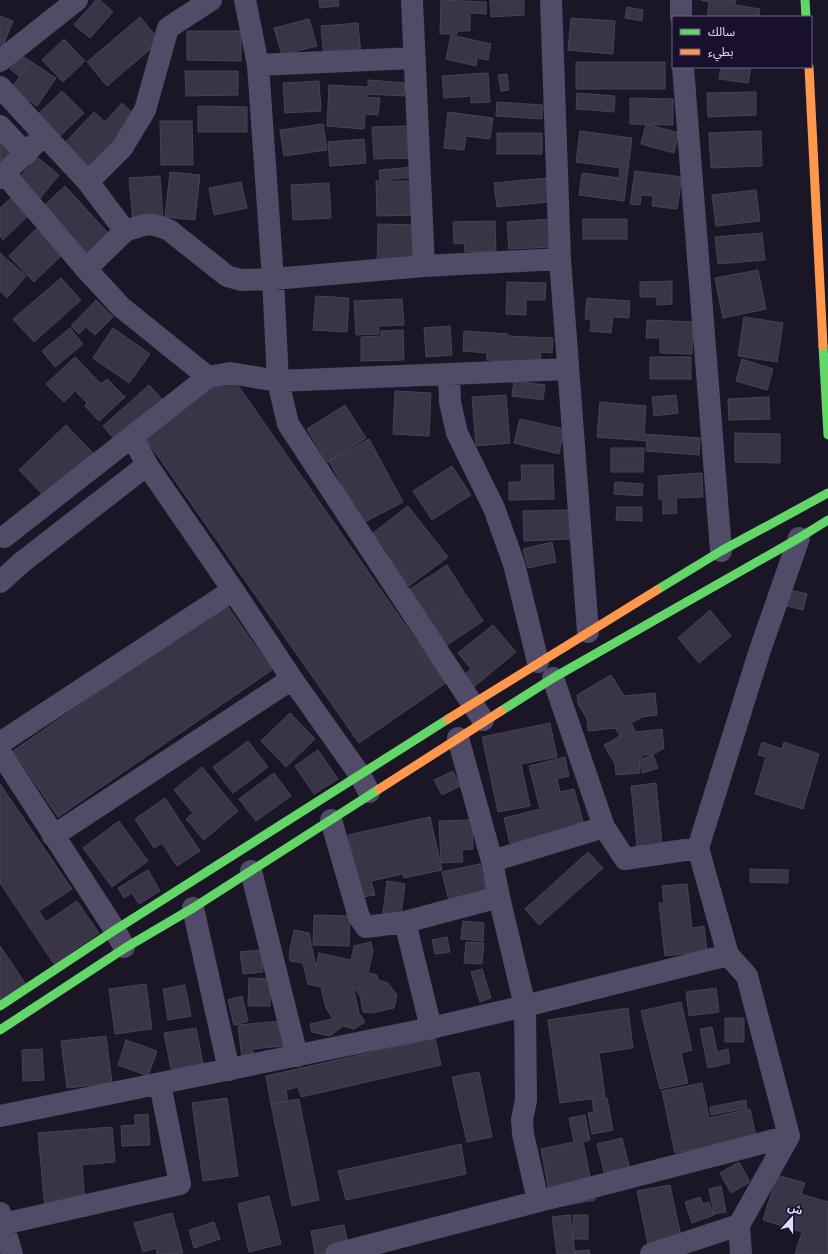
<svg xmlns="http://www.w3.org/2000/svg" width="828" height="1254" font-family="'DM Sans','Noto Sans Arabic',sans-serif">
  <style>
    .building { fill: #3a3447; stroke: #484158 }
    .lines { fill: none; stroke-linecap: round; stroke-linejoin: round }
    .street { stroke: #504b66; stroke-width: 22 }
    .fast { stroke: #63d668; stroke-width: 9 }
    .slow { stroke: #ff974d; stroke-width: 9 }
  </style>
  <rect width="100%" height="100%" fill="#1b1626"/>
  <path class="building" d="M96,0H100L113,12L90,38L74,25Z
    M319,0H338L339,6L320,8Z
    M441,0L486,2V14L470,13V31H457V34H440Z
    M490,0H524V15L491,17Z
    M701,0H736L735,5L760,9L759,17H707L709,2Z
    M627,7L643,10L642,21L625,18Z
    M0,16L13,21L3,46L0,45Z
    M140,17L160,41L107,86L87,62Z
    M571,18L615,21L613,54L568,50Z
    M309,19L317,46L282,55L274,28Z
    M358,23L361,56L324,58L321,26Z
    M187,31H241V61L187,60Z
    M451,35L491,44L488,60L477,58L476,66L446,59Z
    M64,39L85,61L63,82L42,60Z
    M20,54L30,61L19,76L10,69Z
    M30,61L56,78L37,106L11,89Z
    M576,62H665V89H576Z
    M721,67H751L748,83L719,79Z
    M185,71H238V95L186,96Z
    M488,73L490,102L471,103V96L444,98L442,76Z
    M507,74L509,90L501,91L498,75Z
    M368,80L405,83L404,96L367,94V97L380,98L378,115L365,114L364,129L327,126L329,85L368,87Z
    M319,81L321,111L285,113L283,83Z
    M62,91L84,113L57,139L36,116Z
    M756,92V115L708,117L707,93Z
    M577,93L615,96L614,112L576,109Z
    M630,98L673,99V125L630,124Z
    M497,102L543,105L542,119L496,116Z
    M122,103L141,121L91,176L60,148L94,112L105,122Z
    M198,106L247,107V132H198Z
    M448,112L493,118L490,139L466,136L464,150L444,148Z
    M160,121H192L193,165H161Z
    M323,124L327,150L284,156L280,130Z
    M646,124L679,133L674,153L641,144Z
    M411,126L413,158L374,159L372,127Z
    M580,131L632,138L624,201L579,195L582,173L619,178L620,168L576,162Z
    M761,131L762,166L711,168L709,133Z
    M497,133H542V154H497Z
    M364,139L366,163L330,166L328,142Z
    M0,142L17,159L0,175Z
    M37,157L59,175L37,202L14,184Z
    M414,167L415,177L380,180L379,170Z
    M635,171L682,177L677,209L652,206L653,196L641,195L640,205L630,204Z
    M170,172L200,175L195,220L165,217Z
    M160,176L163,220L133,222L129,178Z
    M547,178L549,202L497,207L494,183Z
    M376,181H418V215L377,216Z
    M241,182L247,208L214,215L209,188Z
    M329,183L331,218L293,220L291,185Z
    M65,186L111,236L80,265L34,215Z
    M756,190L760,221L716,226L712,195Z
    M11,198L28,216L3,240L0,236V208Z
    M550,219L552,247L509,249L507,222Z
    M583,219H627V239H583Z
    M495,221L496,251L465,252L464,243L454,244L453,222Z
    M378,224L418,225L417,264H377Z
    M36,229L62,255L34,282L9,256Z
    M762,233L765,260L718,264L715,237Z
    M0,253L26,276L7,298L0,291Z
    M758,270L766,309L723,318L715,278Z
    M61,278L81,300L34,342L13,319Z
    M672,281V304L657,305V297H640V282Z
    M507,282L546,283L545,300H526V315L506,314Z
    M316,296L349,298L347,332L313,330Z
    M587,298L630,301L629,318L613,317L611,333L590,331L591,319H585Z
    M402,299L404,325L379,326V334L356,335L354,301Z
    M96,300L113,317L95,335L86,327L79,334L71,326Z
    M744,317L783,323L777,362L738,356Z
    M647,320L693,322L692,354L660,353V338H646Z
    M450,326L452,355L426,357L424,328Z
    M70,328L83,344L55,367L42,351Z
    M113,328L150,354L129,383L93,358Z
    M403,330L404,360L361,361V337L381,336V331Z
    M464,331L508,334V336L553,338L552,353L541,352L540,367L511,362L487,360V353L463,351Z
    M75,357L101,384L107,379L125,397L99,421L85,406L87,403L75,391L64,402L46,384Z
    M650,357H691V379H650Z
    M742,359L773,369L767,390L736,381Z
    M230,374L446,683L359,743L143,435Z
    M514,381L545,385L543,400L512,396Z
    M149,385L166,403L119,445L103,426Z
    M395,391L431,393L429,436L393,434Z
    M506,395L510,443L476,446L472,397Z
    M676,395L678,413L654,416L652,397Z
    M769,397L770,419L729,420L728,399Z
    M600,402L646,406L644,434L700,438L699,455L646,451L647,441L597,437Z
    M345,405L366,438L327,462L307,429Z
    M520,419L564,429L559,454L514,443Z
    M66,425L93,453L46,498L19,470Z
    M735,433L780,434V463L735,462Z
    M369,439L403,502L363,523L329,461Z
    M611,448H644L643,472H611Z
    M521,465H553L554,499L509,500V482H522Z
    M452,466L471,495L432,520L413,491Z
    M702,473L703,497L676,498L677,513L663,514V499H659L658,476Z
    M615,482L643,484L642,496L614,494Z
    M408,506L448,557L409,586L385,555L388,553L373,533Z
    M617,507H642V521L616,520Z
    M569,510L570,539L524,541L523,511Z
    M552,542L556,562L528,568L523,549Z
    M447,565L464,592L428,616L410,589Z
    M791,590L807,594L803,610L787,606Z
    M465,593L483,621L447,645L429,617Z
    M226,604L272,670L58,817L13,751Z
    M710,610L731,636L699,663L678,638Z
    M493,625L516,652L469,691L459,679L471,669L458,653Z
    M611,675L624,696L655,693L657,715L642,717L631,723L636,732L662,729L664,748L654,754L644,755L639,759L640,773L616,775L615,764L604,745L620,736L615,728L588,731L587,719L578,704L577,695Z
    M290,713L315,739L286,767L261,741Z
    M550,723L557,757L521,764L530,806L498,812L482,737Z
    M248,741L268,767L233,793L213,767Z
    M762,742L782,749L784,742L819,754L803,809L755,794L766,757L758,755Z
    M318,750L338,779L314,794L295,766Z
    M653,755L658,768L643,773L639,760Z
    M565,757L569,776L557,779L560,792L574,789L584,825L510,844L504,818L540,809L529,766Z
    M202,767L238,811L204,840L186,819L193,813L174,790Z
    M453,771L460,786L442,795L434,780Z
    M274,773L291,796L256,821L239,799Z
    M656,783L662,844L637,846L631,786Z
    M0,784L72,889L39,911L46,922L77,901L99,933L54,964L0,883Z
    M165,798L200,851L177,866L162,843L154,848L135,819Z
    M430,817L442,870L404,878L403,874L371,881L375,895L362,897L348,835Z
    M472,820L473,849L462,850L463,862L441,863L439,821Z
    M119,821L148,861L112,887L83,848Z
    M588,852L603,868L539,925L525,909Z
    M480,864L488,897L450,905L442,872Z
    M750,869L788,870V883L750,882Z
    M148,870L160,891L139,904L132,893L124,898L118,888Z
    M387,881L405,884L401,915L383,913Z
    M687,884L692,928L704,926L707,951L665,956L659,903H664L662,886Z
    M314,915L350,916L349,946L313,945Z
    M463,921L484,923L483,941L461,939Z
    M294,930L309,933L316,967L319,953L351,960L354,946L371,942L373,951L368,973L377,975L378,980L388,983L397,995L394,1008L371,1013L363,1012L360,996L353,986L359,1013L365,1022L354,1029L343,1026L330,1036L312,1032L310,1024L333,1019L326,1008L321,987L308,984L303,963L290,961L289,954Z
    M447,937L450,952L435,954L432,940Z
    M466,942L484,943L482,964L464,963Z
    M0,946L25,983L0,1000Z
    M261,950L263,972L243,974L240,952Z
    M482,969L491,998L480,1002L471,972Z
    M249,978L271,979L270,1006H248Z
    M146,984L152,1029L115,1034L109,989Z
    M185,985L191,1016L168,1020L163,989Z
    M716,988L719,1012L689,1016L686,992Z
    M242,996L248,1021L234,1025L228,1000Z
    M681,1002L692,1050L681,1053L688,1083L660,1089L641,1011Z
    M628,1008L633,1048L599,1053L605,1097L560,1103L548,1020Z
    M725,1018H744V1042H725Z
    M281,1021L283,1046L253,1049V1058L242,1059L238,1025Z
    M712,1027L717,1052L728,1049L730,1063L708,1068L700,1029Z
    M196,1028L203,1064L171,1069L164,1033Z
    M106,1036L112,1083L67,1088L61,1041Z
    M435,1038L441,1065L301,1097L298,1087L286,1090L288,1101L271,1104L266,1076Z
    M126,1040L157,1051L148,1076L118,1065Z
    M42,1049L44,1080L23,1081L22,1050Z
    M479,1072L492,1137L467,1142L452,1077Z
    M702,1083L709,1118L750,1109L759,1150L699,1162L696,1149L675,1153L662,1091Z
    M227,1098L238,1176L203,1181L192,1103Z
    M607,1098L613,1130L592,1134L588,1113L594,1112L592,1100Z
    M299,1099L319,1200L292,1206L271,1104Z
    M746,1100L747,1108L711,1115L710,1107Z
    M148,1114L150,1145L122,1146L121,1126L135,1125V1115Z
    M585,1115L590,1140L583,1142L595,1200L552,1208L541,1149L574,1142L569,1118Z
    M112,1127L115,1162L82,1165L86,1216L46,1220L38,1133Z
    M622,1138L633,1181L608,1187L597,1144Z
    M461,1144L466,1174L346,1200L338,1171Z
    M739,1162L750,1182L731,1193L720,1173Z
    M777,1175L805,1183L801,1194L828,1202V1254H795L802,1232L763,1220Z
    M670,1185L681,1237L648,1244L637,1191Z
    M721,1186L726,1212L714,1214L709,1189Z
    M269,1196L281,1244L249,1252L238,1204Z
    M700,1197L703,1204L709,1202L714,1215L692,1223L685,1202Z
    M172,1213L183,1253L157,1254L156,1248L143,1252L134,1223Z
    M570,1215L575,1254H557L552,1217Z
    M573,1215H588V1239H573Z
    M214,1222L220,1239L194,1248L189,1230Z
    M344,1225L350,1254H315L311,1231Z
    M589,1250L590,1254H575V1251Z"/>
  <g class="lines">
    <path class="street" d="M245,0L258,65L273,279L278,381L568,369
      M412,0L424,266
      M551,0L560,259L588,632
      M681,0V17
      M0,61L77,0
      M258,65L414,58
      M683,67L721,551
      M0,87L88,182L125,231L86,269
      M0,126L26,154
      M4,173L86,269L121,307L208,377L230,373L278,381L288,424L483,720
      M0,178L44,135
      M88,182L122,148L145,110L168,28L211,0
      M125,231C145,224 149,221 169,230L227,276L241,280L273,279L424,266L560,259
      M449,374L450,402L457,433L494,508L514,564L538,662
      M133,437L147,465L233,590L292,679L360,775L369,792
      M4,537L208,377
      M0,582L21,563L147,465
      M553,678L604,827L625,859L698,848
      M458,738L492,861L499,897L525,1006L526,1100L522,1120L523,1134L538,1201
      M0,743L233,590
      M0,752L115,930L124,947
      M331,820L359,917L366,927L405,922L499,897
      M53,836L292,679
      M492,861L604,827
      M251,871L297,1056
      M193,908L229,1070
      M405,922L431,1028
      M0,1116L431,1028L525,1006L728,955L698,848L759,653L799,538
      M0,1213L12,1254
      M3,1224L180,1184L160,1084
      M336,1254L789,1136L747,976L728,955
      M651,1254L739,1225
      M741,1254L739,1225L789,1136"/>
    <path class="fast" d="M805,0L806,17
      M823,346L828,435
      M657,590L721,551L828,493
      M501,711L553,678L799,538L828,520
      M0,1006L115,930L448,719
      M0,1030L125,948L193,908L379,789"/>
    <path class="slow" d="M809,67L823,346
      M448,719L657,590
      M379,789L501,711"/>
  </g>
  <rect x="672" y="16" width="140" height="52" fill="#18102c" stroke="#696180"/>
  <rect x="680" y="29" width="20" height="6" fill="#63d668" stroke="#696180"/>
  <text x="708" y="36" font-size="12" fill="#e3dbff">سالك</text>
  <rect x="680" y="49" width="20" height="6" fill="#ff974d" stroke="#696180"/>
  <text x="708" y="56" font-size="12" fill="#e3dbff">بطيء</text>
  <g transform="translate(792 1218) rotate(21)" stroke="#18102c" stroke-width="3" paint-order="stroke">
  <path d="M0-3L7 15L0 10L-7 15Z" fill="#e3dbff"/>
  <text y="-6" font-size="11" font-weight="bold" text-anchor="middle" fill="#e3dbff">ش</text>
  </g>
</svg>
